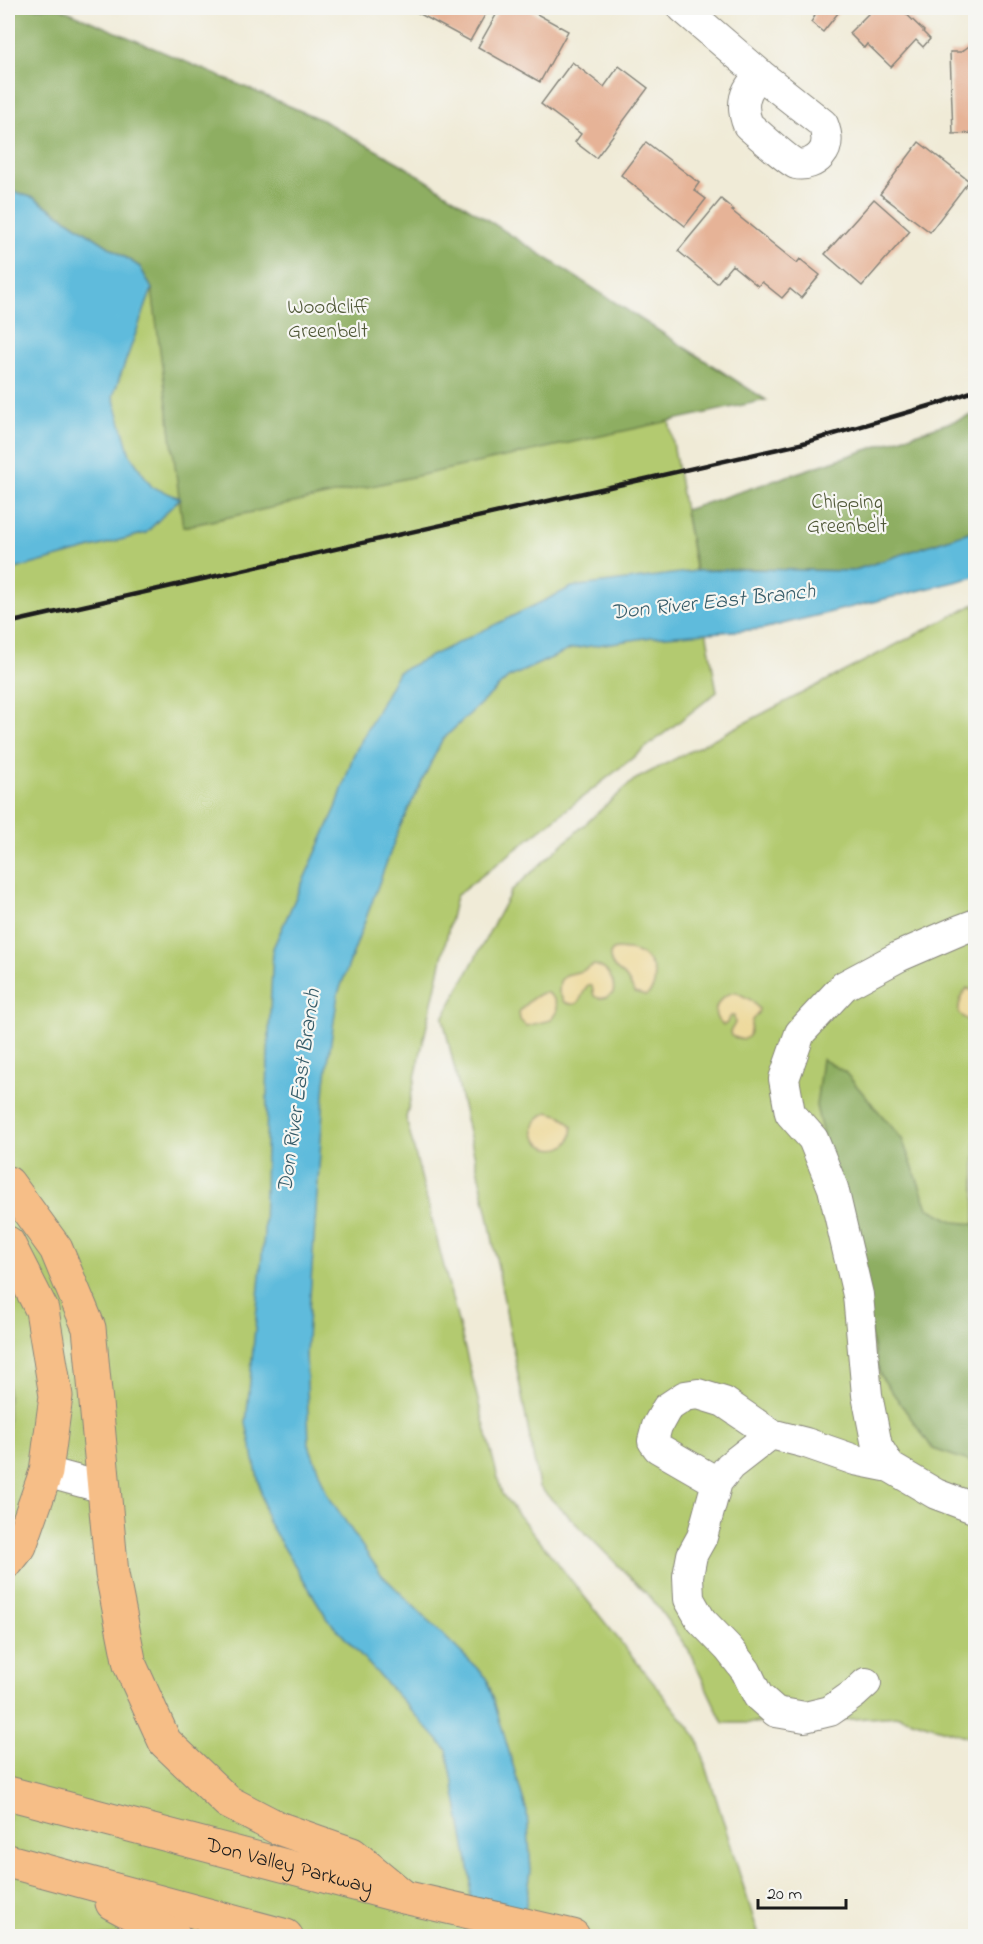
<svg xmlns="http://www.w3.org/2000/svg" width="983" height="1944" font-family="'Indie Flower',sans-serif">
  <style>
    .green { fill: #b3ca6f; stroke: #687346; stroke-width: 1.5 }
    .forest { fill: #8eae62; stroke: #55653f; stroke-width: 1.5 }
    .sand { fill: #eeda9e; stroke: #857b5d; stroke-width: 1.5 }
    .water { fill: #5ebbdc; stroke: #3d6c7c; stroke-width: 1.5 }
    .building { fill: #e6b397 }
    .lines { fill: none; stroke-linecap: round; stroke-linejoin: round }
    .minor-casing { stroke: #86847a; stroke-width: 32 }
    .highway-casing { stroke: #86847a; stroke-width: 35 }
    .minor { stroke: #fff; stroke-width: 30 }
    .highway { stroke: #f6be87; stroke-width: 33 }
    .rail { stroke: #1c1c1c; stroke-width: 4.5 }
    .labels { text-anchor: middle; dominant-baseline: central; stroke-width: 4.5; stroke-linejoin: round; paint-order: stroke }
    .park-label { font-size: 21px; fill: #515939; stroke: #f6f6f2 }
    .street-label { font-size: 21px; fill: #1c1c1c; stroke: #f6f6f2 }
    .water-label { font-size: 22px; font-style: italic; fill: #365c69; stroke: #f6f6f2 }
  </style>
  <rect width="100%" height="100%" fill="#f6f6f2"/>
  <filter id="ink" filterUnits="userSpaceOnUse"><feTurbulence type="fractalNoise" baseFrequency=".0167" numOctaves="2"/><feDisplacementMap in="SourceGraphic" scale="12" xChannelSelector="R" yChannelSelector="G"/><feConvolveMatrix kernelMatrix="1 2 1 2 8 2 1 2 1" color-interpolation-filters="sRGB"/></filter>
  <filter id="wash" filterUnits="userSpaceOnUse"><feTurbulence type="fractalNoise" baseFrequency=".008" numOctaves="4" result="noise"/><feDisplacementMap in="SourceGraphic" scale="24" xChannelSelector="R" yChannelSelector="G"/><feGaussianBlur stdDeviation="1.35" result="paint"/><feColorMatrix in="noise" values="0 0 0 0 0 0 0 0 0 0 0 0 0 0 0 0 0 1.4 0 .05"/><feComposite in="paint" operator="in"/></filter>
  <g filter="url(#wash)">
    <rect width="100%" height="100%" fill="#f0ebd7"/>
    <path class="green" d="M8,118L654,335L717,692L456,896L406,1118L502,1494L697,1737L759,1936H8Z
      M975,604V1739L899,1716L793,1723H723L689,1651L652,1599L539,1487L488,1215L443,1018L512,890L634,780Z"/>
    <path class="forest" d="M8,8H60L322,120L401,164L766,400L183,527L152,289L140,267L34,198L8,190Z
      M975,414V530L852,571L744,569L696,571L685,510Z
      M822,1059L845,1072L902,1139L928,1208L955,1222L975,1224V1463L933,1449L880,1375L816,1106Z"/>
    <path class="sand" d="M617,949C627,950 638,950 645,957C656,967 659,987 646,996L635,993C632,989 630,983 627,979C620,969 609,969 610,954L613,950Z
      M594,965C607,967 616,981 613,993C607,998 600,1000 594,996L592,986L588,985C579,994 584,1010 564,1002L559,992L560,981L566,975L582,971Z
      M967,988L975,992V1022L969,1021L959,1014C958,1004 961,996 967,988Z
      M545,992C554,996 557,1002 557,1011L551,1020L526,1026L520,1020L519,1012C526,1003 534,995 545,992Z
      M736,992L751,1000L759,1009L758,1013L752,1020L749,1036L743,1040L731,1036L730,1032L735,1023L734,1016H731L726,1024L723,1025C707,1014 719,994 736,992Z
      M548,1112L562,1116L572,1126C573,1133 572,1139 567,1144C546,1161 515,1127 548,1112Z"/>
    <path class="water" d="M8,190L34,198L140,267L152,289L113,396L130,455L152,487L180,498L146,533L8,571Z
      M975,530V577L762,629L652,637L571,649L508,678L442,740L399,829L338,994L325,1082L306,1353L309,1445L327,1494L381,1574L487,1678L527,1812L531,1871L521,1936H468L471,1878L447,1750L327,1618L267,1520L246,1423L264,1234L268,1054L273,948L336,808L353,756L398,672L572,587L696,571L744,569L852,571Z"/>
    <g id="blocks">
      <path class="building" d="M409,8H489L470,41Z
        M500,8H526L568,31L540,82L478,47Z
        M805,8H842L823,32L811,22L815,16Z
        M874,8H900L924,31L923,32L930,39L923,47L916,40L891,67L867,44L864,48L849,33Z
        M976,41V133L953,134L950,52H961Z
        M572,62L604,87L619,66L648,88L596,158L575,142L581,134L541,104Z
        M646,142L699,183L694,190L706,199L685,226L621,175Z
        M919,142L969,181L930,232L880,194Z
        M721,199L734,210L732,211L797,263L800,259L820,275L801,298L790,289L782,298L762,282L758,286L732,265L717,283L678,251Z
        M874,199L910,231L862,286L825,254Z"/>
    </g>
  </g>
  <g filter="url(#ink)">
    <use href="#blocks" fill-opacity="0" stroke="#86847a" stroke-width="1.5"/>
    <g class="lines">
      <g class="minor-casing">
        <path id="minor" d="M683,8L761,75L823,124C827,134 829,146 821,155C815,162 805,166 796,164C788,161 756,132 748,125C740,105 744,89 761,75
          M976,924L960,930L900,956L844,986L800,1033L784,1079L790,1113L813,1139L833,1188L858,1295L867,1395L877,1446L890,1467L936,1494L976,1509
          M46,1472L104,1488
          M717,1482L730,1466L771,1434
          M866,1683L854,1694L830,1711L805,1717L776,1712L758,1696L746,1671L729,1649L701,1620L689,1599L688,1576L692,1555L702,1537L717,1482L658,1448L653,1441L657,1426L667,1408L685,1396L698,1394L724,1402L771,1434L806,1443L855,1460L890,1467"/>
      </g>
      <g class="highway-casing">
        <g id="highway">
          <path d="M8,1183L56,1249L89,1328L112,1574L130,1665L165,1742L228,1802L278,1828L352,1854L404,1897"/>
          <path d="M8,1243L42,1310L56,1396L46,1472L20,1546L8,1561"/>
          <path id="s1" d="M8,1793L404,1897L573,1936"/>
          <path d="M8,1861L286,1936"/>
          <path d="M112,1903L174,1936"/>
        </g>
      </g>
      <use href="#minor" class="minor"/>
      <use href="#highway" class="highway"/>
      <path class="rail" d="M8,623L800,444L943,402L976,390"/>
    </g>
  </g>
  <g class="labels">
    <g class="park-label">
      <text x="328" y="308">Woodcliff<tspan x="328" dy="24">Greenbelt</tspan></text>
      <text x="847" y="503">Chipping<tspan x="847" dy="24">Greenbelt</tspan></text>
    </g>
    <g class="street-label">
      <text stroke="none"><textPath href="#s1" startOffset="291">Don Valley Parkway</textPath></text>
    </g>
    <g class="water-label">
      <text transform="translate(713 603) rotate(-6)">Don River East Branch</text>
      <text transform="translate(300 1091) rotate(-82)">Don River East Branch</text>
    </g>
  </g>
  <rect width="983" height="1944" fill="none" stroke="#f6f6f2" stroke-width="30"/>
  <path d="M758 1899v9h88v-9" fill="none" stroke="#1c1c1c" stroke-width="3"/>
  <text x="767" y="1899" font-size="18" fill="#1c1c1c" stroke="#f6f6f2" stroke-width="4.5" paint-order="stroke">20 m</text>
</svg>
